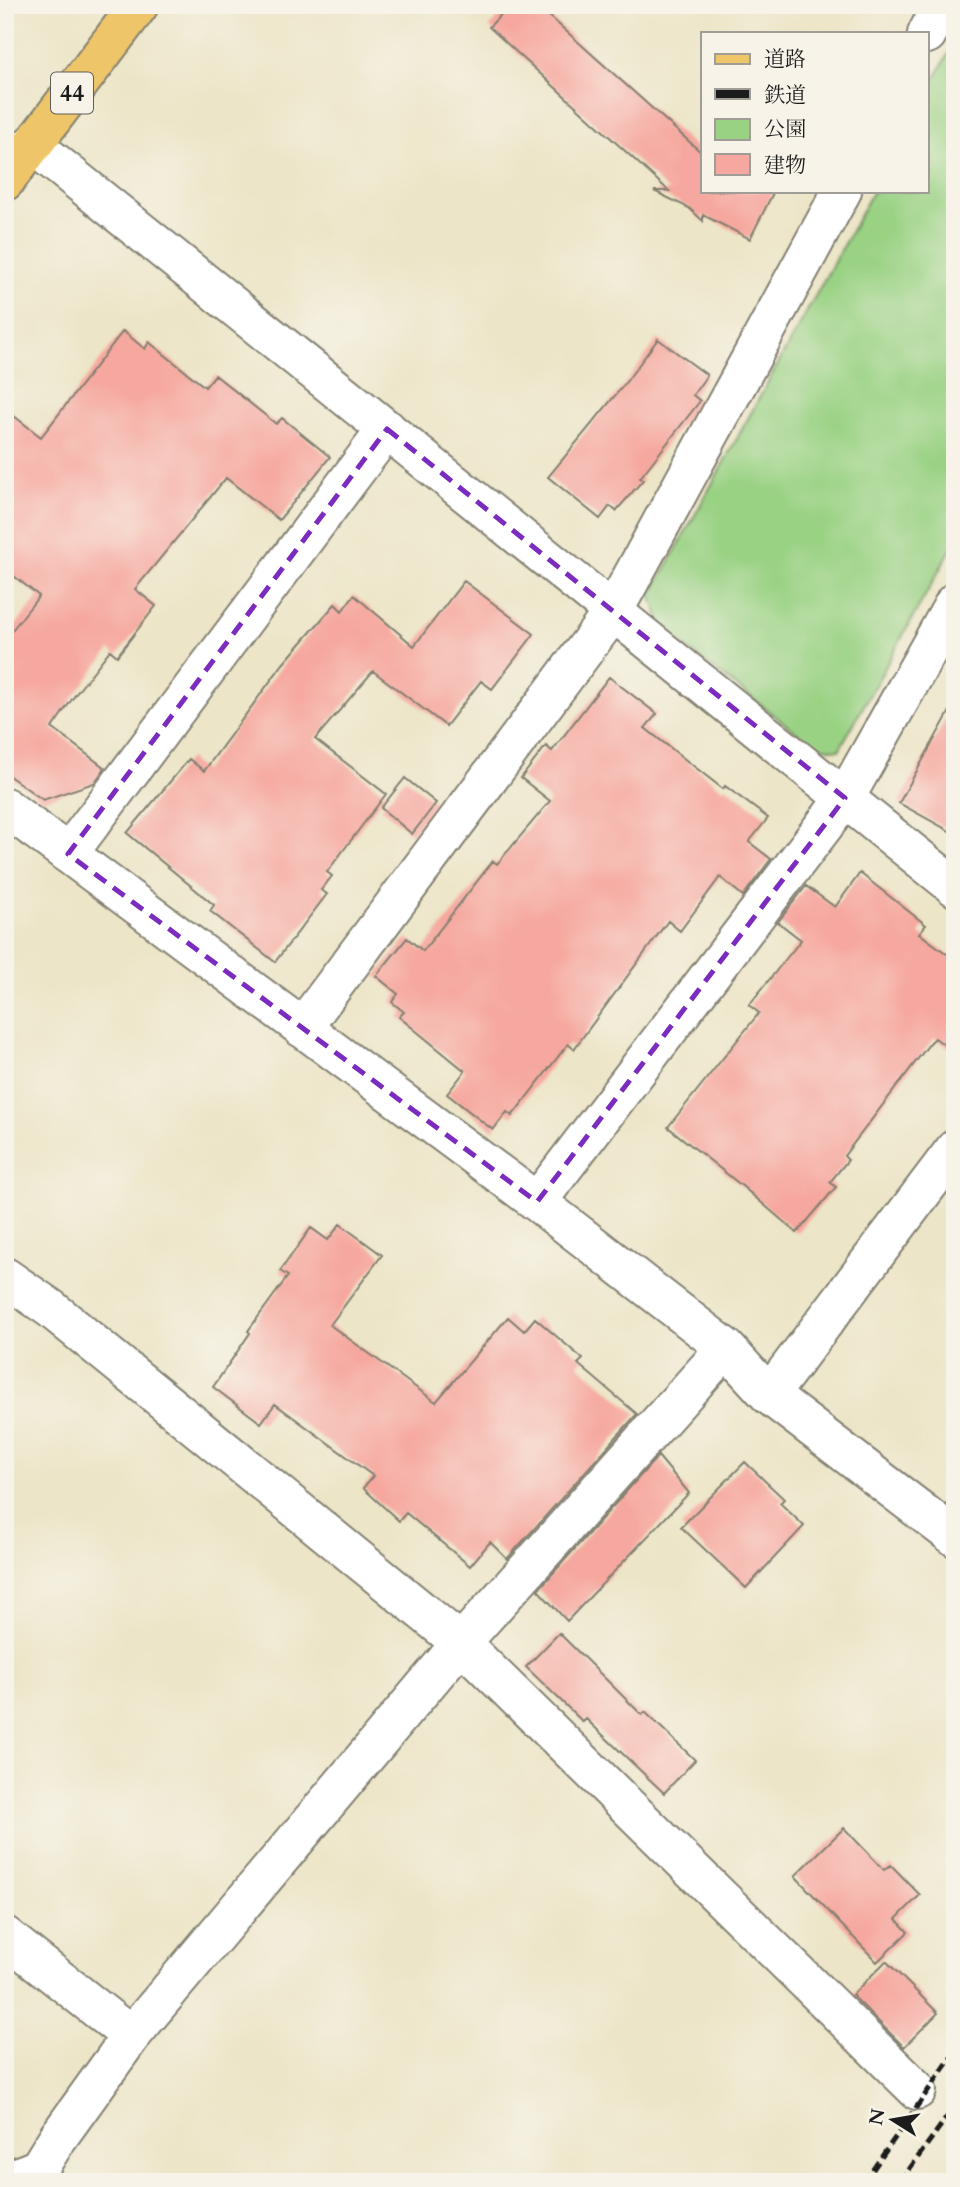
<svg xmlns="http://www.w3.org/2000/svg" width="960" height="2187" font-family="Cardo,'Noto Serif JP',serif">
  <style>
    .green { fill: #9ad284; stroke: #5b7750; stroke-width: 2 }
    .building { fill: #f6a79f }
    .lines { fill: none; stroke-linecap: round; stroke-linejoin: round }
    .street-casing { stroke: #848072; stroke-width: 42 }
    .primary-casing { stroke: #848072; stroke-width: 42 }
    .street { stroke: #fff; stroke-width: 38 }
    .primary { stroke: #eec569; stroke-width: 38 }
    .rail { stroke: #1c1c1c; stroke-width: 5; stroke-dasharray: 10 5; stroke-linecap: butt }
    .marked { fill: none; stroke: #7b2cbf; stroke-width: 5; stroke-dasharray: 14 9; stroke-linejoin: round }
    .labels { text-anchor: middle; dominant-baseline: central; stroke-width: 6; stroke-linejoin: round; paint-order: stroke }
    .shield { fill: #f7f3e8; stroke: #5e5c59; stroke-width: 2 }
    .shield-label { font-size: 24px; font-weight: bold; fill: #1c1c1c }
  </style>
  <rect width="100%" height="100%" fill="#f7f3e8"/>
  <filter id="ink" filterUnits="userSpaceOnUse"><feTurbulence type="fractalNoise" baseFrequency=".0143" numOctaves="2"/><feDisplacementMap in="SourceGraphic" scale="14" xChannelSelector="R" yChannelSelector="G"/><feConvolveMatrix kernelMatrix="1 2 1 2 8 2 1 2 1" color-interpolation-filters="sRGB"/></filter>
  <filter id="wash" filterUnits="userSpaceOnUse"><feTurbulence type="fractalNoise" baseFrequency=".00686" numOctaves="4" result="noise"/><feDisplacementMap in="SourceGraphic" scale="28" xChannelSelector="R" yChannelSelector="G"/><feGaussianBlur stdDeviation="1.57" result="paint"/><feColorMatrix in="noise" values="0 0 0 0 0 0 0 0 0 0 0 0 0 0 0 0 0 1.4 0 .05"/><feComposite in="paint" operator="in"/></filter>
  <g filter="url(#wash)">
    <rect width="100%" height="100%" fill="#ece5c7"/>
    <path class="green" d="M955,42V542L839,750L813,745L664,631L651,595L873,191H927V93Z"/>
    <g id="blocks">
      <path class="building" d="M510,5H537L703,154V191H774L750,239L703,215V221L689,208L654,191H669L489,27Z
        M123,331L145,349L149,342L205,387L215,375L276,424L282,418L330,457L279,520L226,478L135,589L156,606L117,656L110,650L75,695L52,728L105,768L94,783L43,800L5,773V639L39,596L5,569V409L41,437Z
        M658,339L707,375L693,395L700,401L640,478L643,480L616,511L610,506L600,519L548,477L623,386Z
        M464,581L534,634L492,689L481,681L446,726L373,671L315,739L386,794L327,872L332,876L321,890L327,894L275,962L210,911L214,905L127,833L189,759L204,771L283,664L335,604L342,611L354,595L414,646Z
        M609,677L657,714L645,728L723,789L725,786L768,818L749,842L771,859L743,896L720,877L680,931L668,921L574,1049L568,1044L512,1116L507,1112L493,1130L447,1094L465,1071L399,1017L404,1012L392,1002L398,994L376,976L407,938L423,951L493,861L497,864L550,801L521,778L546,746L552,751Z
        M955,702V834L899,803Z
        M405,778L436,803L412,834L381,808Z
        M860,873L926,925L919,933L955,960V1053L935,1038L930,1043L844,1156L848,1160L830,1182L836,1187L797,1233L742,1186L668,1127L759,1013L749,1005L801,940L778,922L806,886L835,907Z
        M340,1224L382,1255L330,1325L429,1397L436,1402L508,1317L524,1331L535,1318L583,1359L578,1364L637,1414L507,1559L490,1542L470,1566L406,1513L399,1521L363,1488L373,1476L275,1404L261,1423L213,1387L250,1333L248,1331L288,1276L280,1271L311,1228L328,1240Z
        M658,1456L689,1493L567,1621L538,1590Z
        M745,1462L784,1499L780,1503L804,1526L746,1588L681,1527Z
        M559,1633L642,1715L645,1712L695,1760L664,1793L586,1719L583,1722L526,1667Z
        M844,1828L884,1870L891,1865L920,1895L896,1919L908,1932L877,1962L795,1876Z
        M886,1961L938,2013L904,2047L852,1995Z"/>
    </g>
  </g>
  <g filter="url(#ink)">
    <use href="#blocks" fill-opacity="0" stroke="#848072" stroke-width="2"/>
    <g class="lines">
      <g class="street-casing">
        <path id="street" d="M927,34L942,5
          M32,144L955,887
          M5,807L537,1202L726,1348
          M68,854L387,429
          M302,1028L613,612L842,191
          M537,1202L845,798L955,602
          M5,1277L50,1308L461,1643L131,2036L57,2139L39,2168L15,2178L12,2182
          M769,1395L955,1149
          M5,1936L131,2036
          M917,2090L461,1643L726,1348L769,1395L955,1537"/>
      </g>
      <g class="primary-casing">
        <path id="primary" d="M5,181L139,5"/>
      </g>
      <use href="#street" class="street"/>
      <use href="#primary" class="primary"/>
      <path class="rail" d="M864,2182L955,2052
        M900,2182L955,2106"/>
    </g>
  </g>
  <path class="marked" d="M387,429L845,798L537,1202L68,854Z"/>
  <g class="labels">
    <rect class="shield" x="51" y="72.5" width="42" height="41" rx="5"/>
    <g class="shield-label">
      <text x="72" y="93">44</text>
    </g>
  </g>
  <rect width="960" height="2187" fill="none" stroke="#f7f3e8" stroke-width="28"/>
  <rect x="701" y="32" width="228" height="161" fill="#f7f3e8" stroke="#9f9d96" stroke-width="2"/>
  <rect x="715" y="54" width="35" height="10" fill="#eec569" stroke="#9f9d96" stroke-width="2"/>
  <text x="764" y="66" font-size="21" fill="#1c1c1c">道路</text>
  <rect x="715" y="89" width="35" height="10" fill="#1c1c1c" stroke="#9f9d96" stroke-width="2"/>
  <text x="764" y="102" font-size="21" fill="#1c1c1c">鉄道</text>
  <rect x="715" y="119" width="35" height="21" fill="#9ad284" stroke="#9f9d96" stroke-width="2"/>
  <text x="764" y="136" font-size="21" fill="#1c1c1c">公園</text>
  <rect x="715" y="154" width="35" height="21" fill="#f6a79f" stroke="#9f9d96" stroke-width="2"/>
  <text x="764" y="172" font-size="21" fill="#1c1c1c">建物</text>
  <g transform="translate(893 2120) rotate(281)" stroke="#f7f3e8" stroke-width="5" paint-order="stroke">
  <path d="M0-5L12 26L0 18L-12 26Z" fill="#1c1c1c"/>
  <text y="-10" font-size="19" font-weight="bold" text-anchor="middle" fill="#1c1c1c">N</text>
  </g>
</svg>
